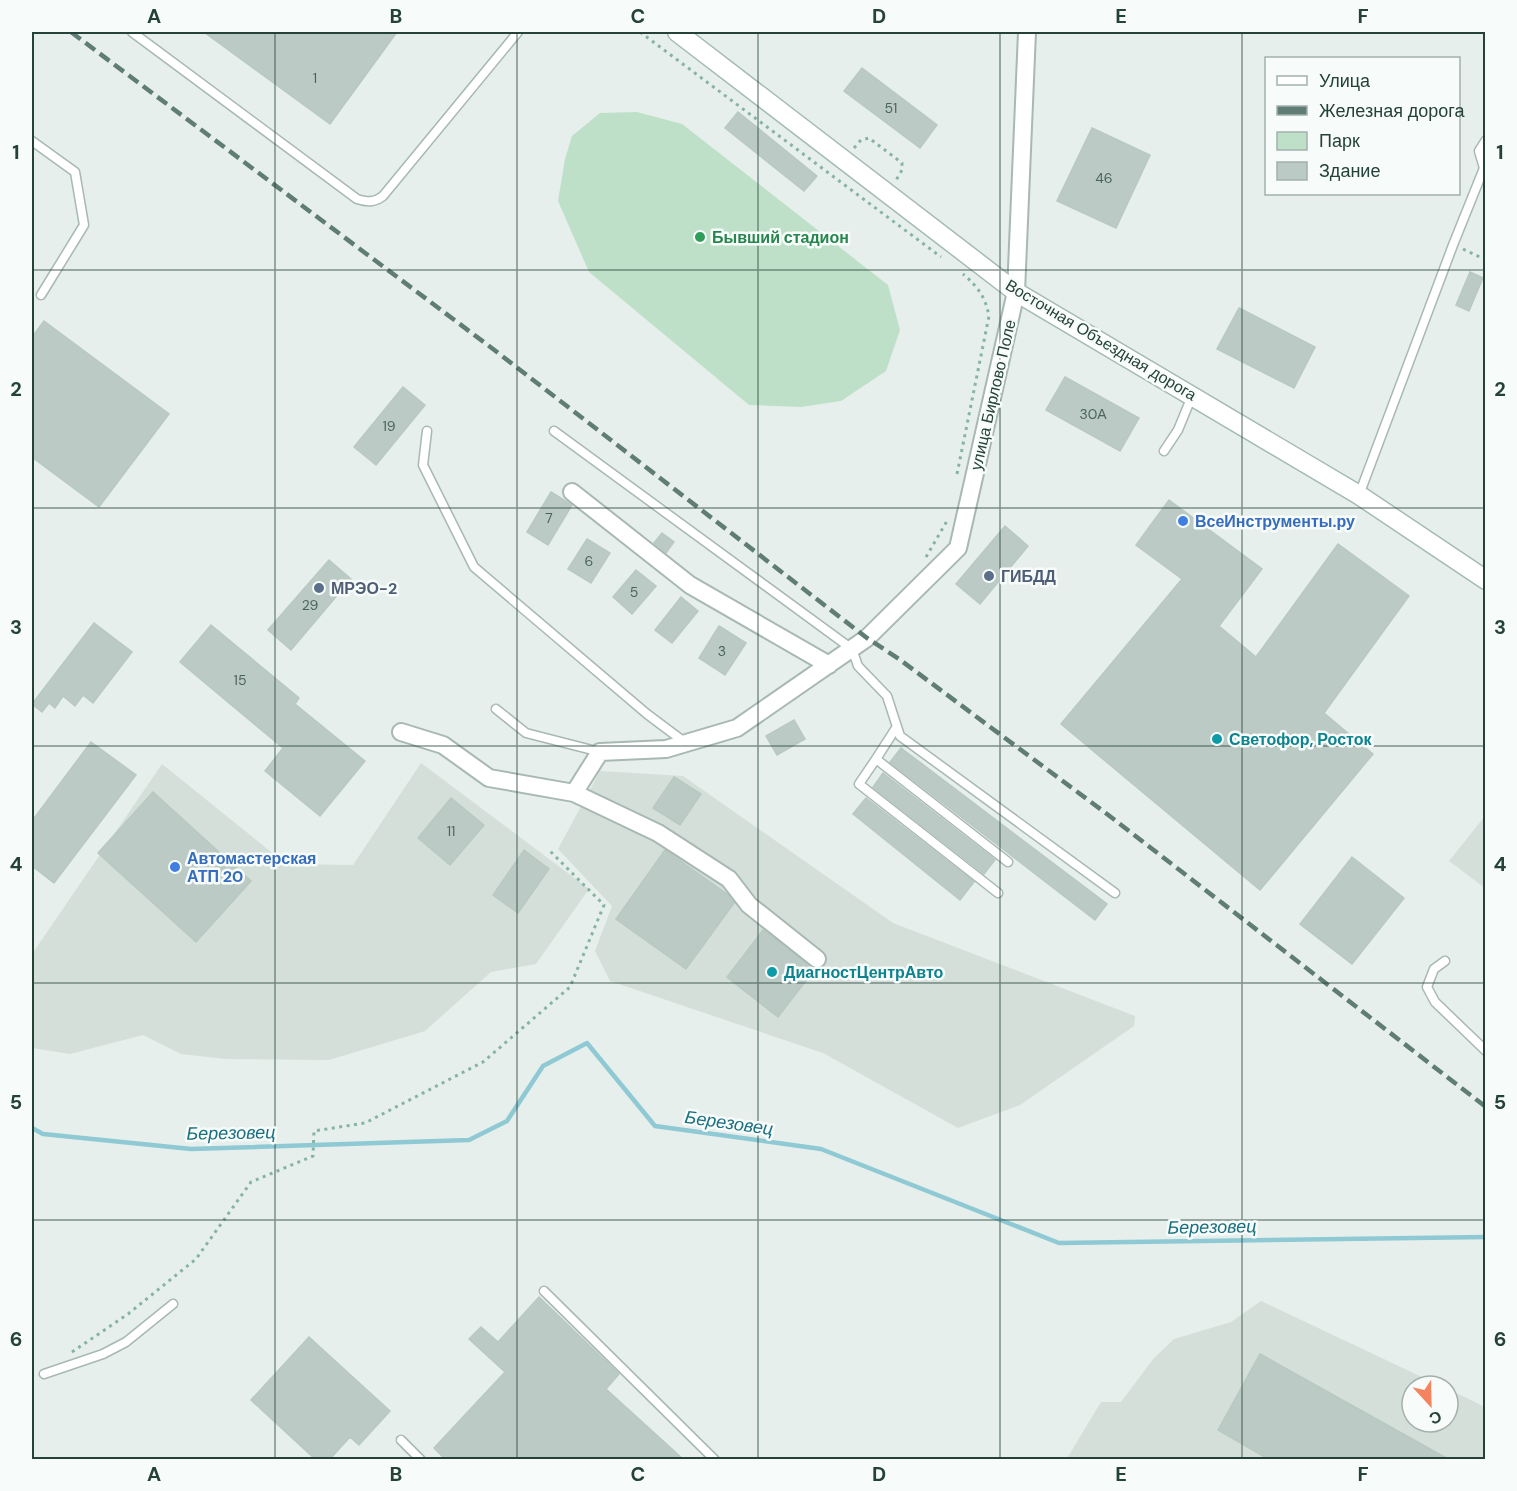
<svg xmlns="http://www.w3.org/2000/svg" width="1517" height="1491" font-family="'DM Sans',sans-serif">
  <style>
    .built { fill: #d4dfda }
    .green { fill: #bfe0c8 }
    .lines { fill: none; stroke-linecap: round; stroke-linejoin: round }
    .stream { stroke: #8ec9d4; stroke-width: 4.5 }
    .building { fill: #bbcac4; stroke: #b8c9c2; stroke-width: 1.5 }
    .service-casing { stroke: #a8b8b2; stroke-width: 11 }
    .minor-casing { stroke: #a8b8b2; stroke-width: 20 }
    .secondary-casing { stroke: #a4bbb3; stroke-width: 21 }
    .path { stroke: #86b3a5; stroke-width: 3; stroke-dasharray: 3 4.5; stroke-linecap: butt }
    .service { stroke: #fff; stroke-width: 8 }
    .minor { stroke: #fff; stroke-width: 16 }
    .secondary { stroke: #fff; stroke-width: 18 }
    .rail { stroke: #5f7d75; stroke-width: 4.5; stroke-dasharray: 12 6; stroke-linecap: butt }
    .grid { fill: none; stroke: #24423a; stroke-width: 1.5; stroke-opacity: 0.55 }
    .leisure-dot { fill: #2e9e5b; stroke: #f7fbf9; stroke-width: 2 }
    .shop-dot { fill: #3f7fe0; stroke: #f7fbf9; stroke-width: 2 }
    .service-dot { fill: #5c6f8a; stroke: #f7fbf9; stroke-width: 2 }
    .culture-dot { fill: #0f9aa8; stroke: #f7fbf9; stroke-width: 2 }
    .labels { text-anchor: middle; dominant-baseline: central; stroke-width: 5; stroke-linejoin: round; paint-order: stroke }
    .number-label { font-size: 14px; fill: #4a645c }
    .leisure-label { font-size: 16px; font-weight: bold; fill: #27864d; stroke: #f7fbf9; text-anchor: start }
    .street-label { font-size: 16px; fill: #24423a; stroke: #f7fbf9 }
    .shop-label { font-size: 16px; font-weight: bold; fill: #366cbe; stroke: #f7fbf9; text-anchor: start }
    .service-label { font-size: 16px; font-weight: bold; fill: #4e5e75; stroke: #f7fbf9; text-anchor: start }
    .culture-label { font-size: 16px; font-weight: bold; fill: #0d838f; stroke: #f7fbf9; text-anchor: start }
    .water-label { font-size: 18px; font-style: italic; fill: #1c6f80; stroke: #f7fbf9 }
    .neatline { fill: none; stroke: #24423a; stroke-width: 2 }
    .grid-label { font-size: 20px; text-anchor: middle; font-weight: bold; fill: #24423a }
  </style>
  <rect width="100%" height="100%" fill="#e6efeb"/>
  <path class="built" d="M421,763L589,889L536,964L491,972L425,1031L329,1060L226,1059L181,1054L143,1035L70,1054L32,1048V954L162,764L286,864L353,865Z
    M600,771L683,776L893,923L1135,1016L1134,1026L1020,1105L958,1128L823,1053L610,981L595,951L612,906L558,849Z
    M1485,816V888L1449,861Z
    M1261,1301L1441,1386H1412V1422H1448V1389L1485,1407V1459L1066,1460L1101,1402H1121L1154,1358L1174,1339L1231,1322Z"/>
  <path class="green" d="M637,112L682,124L888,285L900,330L886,371L841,401L801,407L749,405L589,272L558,201L565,159L572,136L600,113Z"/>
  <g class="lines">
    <path class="stream" d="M32,1128L43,1134L191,1149L469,1140L507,1121L543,1066L587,1043L655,1126L821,1149L1059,1243L1486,1237"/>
  </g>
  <path class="building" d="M204,32H397L330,124Z
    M862,68L937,125L920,148L844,91Z
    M738,112L817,176L804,191L725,128Z
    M1092,128L1150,155L1116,228L1057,201Z
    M1470,272L1483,278L1469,311L1456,305Z
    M1239,308L1315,347L1294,388L1217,349Z
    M44,321L169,414L99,507L32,457V337Z
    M1065,377L1139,418L1120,451L1046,410Z
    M403,387L425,405L376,465L354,447Z
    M551,492L572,505L548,545L527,532Z
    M1169,500L1262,569L1219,626L1256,657L1338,544L1409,596L1324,713L1373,754L1260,890L1061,724L1182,579L1136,545Z
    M1005,526L1028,546L980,604L956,584Z
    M662,533L674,542L666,553L654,543Z
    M587,539L610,553L591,583L568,569Z
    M329,560L351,579L291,650L268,630Z
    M636,570L656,586L632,614L613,597Z
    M681,597L698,611L672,643L655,630Z
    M94,623L132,652L93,703L83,695L75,706L63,696L55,708L49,703L42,712L32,704Z
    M211,625L299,698L295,704L365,761L320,816L265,771L283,748L180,662Z
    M719,626L746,643L725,675L699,658Z
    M794,720L805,739L777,755L766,736Z
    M91,742L136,775L54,883L32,866V821Z
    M901,748L1107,904L1095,920L890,762Z
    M883,773L995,860L984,874L873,787Z
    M674,777L701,794L680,825L653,808Z
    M153,792L251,881L196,942L98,853Z
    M451,798L484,825L450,865L418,838Z
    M866,798L974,882L960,900L853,814Z
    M524,850L549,869L518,913L493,895Z
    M665,850L727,894L734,903L686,969L616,919Z
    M1352,857L1404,898L1352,964L1300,924Z
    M763,930L815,969L778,1017L727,977Z
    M539,1297L619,1374L606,1389L684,1460H446L434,1448L505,1372L469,1339L481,1327L498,1342Z
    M309,1337L390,1411L359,1445L350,1437L329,1460H316L251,1400Z
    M1260,1354L1450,1460H1270L1218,1430Z"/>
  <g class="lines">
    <g class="service-casing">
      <path id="service" d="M132,32L357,199C367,202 374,203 383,196L518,32
        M32,141L75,172L84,225L41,295
        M427,431L423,465L474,567L647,714L687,744
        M554,431L852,649L858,666L887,696L900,736L1115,893
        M1164,451L1178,430L1192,396
        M1359,495L1453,245L1484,168L1479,151L1486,140
        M496,709L526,733L600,752
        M896,728L876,759L1008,862
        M876,759L859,784L998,893
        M1445,961L1434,969L1427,987L1435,1002L1486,1051
        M544,1291L715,1460
        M44,1374L103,1354L126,1342L173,1304
        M401,1440L421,1460"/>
    </g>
    <g class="minor-casing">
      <path id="minor" d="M572,492L690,585L829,665
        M401,732L443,745L489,778L574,793L600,752L666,749L737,728L867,638L958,548L1016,292L1027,32
        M574,793L658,833L729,879L749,905L817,959"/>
    </g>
    <g class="secondary-casing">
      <path id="secondary" d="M677,32L1016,292L1359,495L1486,580"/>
    </g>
    <path class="path" d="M640,32L941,257
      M854,148L861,140L869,138L902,163V170L895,182
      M1463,249L1486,260
      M957,474L989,316C985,296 978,287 963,274
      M926,557L947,521
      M72,1352L128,1314L196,1259L251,1182L313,1156L314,1131L365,1123L483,1062L570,987L604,905L549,850"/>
    <use href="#service" class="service"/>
    <use href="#minor" class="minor"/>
    <use href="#secondary" class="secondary"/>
    <path class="rail" d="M71,32L493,349L867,638L899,659L1107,814L1486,1107"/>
  </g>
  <path class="grid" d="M275,32V1460M517,32V1460M758,32V1460M1000,32V1460M1242,32V1460M32,270H1486M32,508H1486M32,746H1486M32,983H1486M32,1220H1486"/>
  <circle class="leisure-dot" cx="700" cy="237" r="6"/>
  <g class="shop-dot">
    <circle cx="1183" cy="521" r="6"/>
    <circle cx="175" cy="867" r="6"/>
  </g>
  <g class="service-dot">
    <circle cx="989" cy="576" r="6"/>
    <circle cx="319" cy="588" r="6"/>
  </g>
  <g class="culture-dot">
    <circle cx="1217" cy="739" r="6"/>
    <circle cx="772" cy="972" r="6"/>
  </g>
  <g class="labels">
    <g class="number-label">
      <text x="315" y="78">1</text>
      <text x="891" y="108">51</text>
      <text x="1104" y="178">46</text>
      <text x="1093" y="414">30А</text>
      <text x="389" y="426">19</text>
      <text x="549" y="518">7</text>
      <text x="589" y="561">6</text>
      <text x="634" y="592">5</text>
      <text x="310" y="605">29</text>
      <text x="722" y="651">3</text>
      <text x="240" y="680">15</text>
      <text x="451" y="831">11</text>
    </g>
    <g class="leisure-label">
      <text x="712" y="237">Бывший стадион</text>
    </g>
    <g class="street-label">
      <text transform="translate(1101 340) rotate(31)">Восточная Объездная дорога</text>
      <text transform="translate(993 395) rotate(-77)">улица Бирлово Поле</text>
    </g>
    <g class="shop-label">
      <text x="1195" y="521">ВсеИнструменты.ру</text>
      <text x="187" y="858">Автомастерская<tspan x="187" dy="18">АТП 20</tspan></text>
    </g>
    <g class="service-label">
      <text x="1001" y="576">ГИБДД</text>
      <text x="331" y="588">МРЭО-2</text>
    </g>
    <g class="culture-label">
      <text x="1229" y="739">Светофор, Росток</text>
      <text x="784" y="972">ДиагностЦентрАвто</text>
    </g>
    <g class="water-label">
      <text transform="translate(729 1123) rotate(8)">Березовец</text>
      <text transform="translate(231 1133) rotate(-1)">Березовец</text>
      <text transform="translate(1212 1227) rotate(-1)">Березовец</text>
    </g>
  </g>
  <rect width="1517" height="1491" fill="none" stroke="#f7fbf9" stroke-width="66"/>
  <rect x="1265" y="57" width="195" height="138" fill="#f7fbf9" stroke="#a3b1ad" stroke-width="1.5"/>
  <rect x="1277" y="76" width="30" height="9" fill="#ffffff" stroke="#a3b1ad" stroke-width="1.5"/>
  <text x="1319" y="87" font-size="18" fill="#24423a">Улица</text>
  <rect x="1277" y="106" width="30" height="9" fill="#5f7d75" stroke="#a3b1ad" stroke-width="1.5"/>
  <text x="1319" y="117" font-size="18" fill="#24423a">Железная дорога</text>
  <rect x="1277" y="132" width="30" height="18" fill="#bfe0c8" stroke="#a3b1ad" stroke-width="1.5"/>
  <text x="1319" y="147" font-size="18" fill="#24423a">Парк</text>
  <rect x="1277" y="162" width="30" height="18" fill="#bbcac4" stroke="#a3b1ad" stroke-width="1.5"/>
  <text x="1319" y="177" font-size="18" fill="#24423a">Здание</text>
  <g transform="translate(1430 1404) rotate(158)"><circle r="28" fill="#f7fbf9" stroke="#a3b1ad" stroke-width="1.5"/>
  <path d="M0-4.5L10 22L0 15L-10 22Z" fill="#f4845f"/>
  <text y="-9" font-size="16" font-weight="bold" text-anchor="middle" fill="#24423a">С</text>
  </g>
  <rect x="33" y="33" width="1451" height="1425" class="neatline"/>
  <g class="grid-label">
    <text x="154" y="23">A</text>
    <text x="396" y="23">B</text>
    <text x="638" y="23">C</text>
    <text x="879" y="23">D</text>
    <text x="1121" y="23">E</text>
    <text x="1363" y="23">F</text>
    <text x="16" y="159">1</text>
    <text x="1500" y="159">1</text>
    <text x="16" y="396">2</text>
    <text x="1500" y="396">2</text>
    <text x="16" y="634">3</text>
    <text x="1500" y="634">3</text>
    <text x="16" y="871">4</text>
    <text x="1500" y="871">4</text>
    <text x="16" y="1109">5</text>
    <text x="1500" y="1109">5</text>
    <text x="16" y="1346">6</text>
    <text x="1500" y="1346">6</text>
    <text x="154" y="1481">A</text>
    <text x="396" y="1481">B</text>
    <text x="638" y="1481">C</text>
    <text x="879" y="1481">D</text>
    <text x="1121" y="1481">E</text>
    <text x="1363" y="1481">F</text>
  </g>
</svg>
